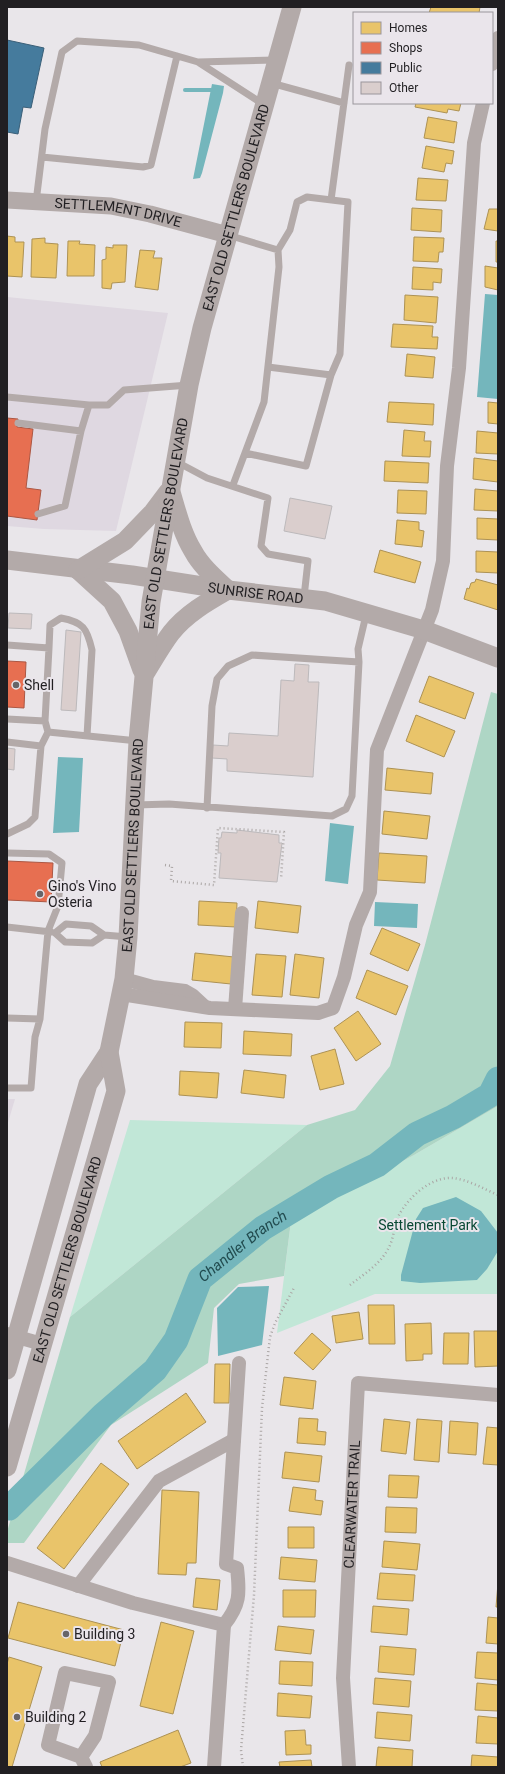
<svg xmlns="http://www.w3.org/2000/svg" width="505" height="1774" font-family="Roboto,sans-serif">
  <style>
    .built { fill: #dfd8e1 }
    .green { fill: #c1e7d7 }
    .forest { fill: #aed6c5 }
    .water { fill: #74b6bc }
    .homes { fill: #e9c46a; stroke: #ad9254 }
    .shops { fill: #e76f51; stroke: #ac5743 }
    .public { fill: #457b9d; stroke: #3a5f78 }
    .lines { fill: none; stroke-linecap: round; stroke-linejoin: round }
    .stream { stroke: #74b6bc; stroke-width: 4 }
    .river { stroke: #74b6bc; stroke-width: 25 }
    .building { fill: #dacecd; stroke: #bcb9bb }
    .path { stroke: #aaa5a4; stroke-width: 2.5; stroke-dasharray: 1 3; stroke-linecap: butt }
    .service { stroke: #b3aaa9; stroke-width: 7 }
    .minor { stroke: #b3aaa9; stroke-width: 14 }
    .tertiary { stroke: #b3aaa9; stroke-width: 17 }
    .secondary { stroke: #b3aaa9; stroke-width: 19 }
    .poi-dot { fill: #676568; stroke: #eae5eb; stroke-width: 1.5 }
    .labels { text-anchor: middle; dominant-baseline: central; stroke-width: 4; stroke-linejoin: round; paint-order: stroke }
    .street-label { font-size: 14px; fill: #211f22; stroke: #eae5eb }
    .poi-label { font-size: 14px; fill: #211f22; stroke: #eae5eb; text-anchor: start }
    .park-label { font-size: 14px; fill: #094833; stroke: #eae5eb }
    .water-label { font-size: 15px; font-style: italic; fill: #224c50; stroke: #eae5eb }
  </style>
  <rect width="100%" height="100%" fill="#e9e6ea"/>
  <path class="built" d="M7,297L168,313L116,531L44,529L7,526Z
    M7,1099H15L7,1126Z"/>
  <path class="green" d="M498,1106V1294H375L277,1333L291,1221L414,1155Z
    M130,1120L307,1125L70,1317Z"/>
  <path class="forest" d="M491,692L498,694V1106L414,1155L291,1221L284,1276L239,1284L214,1308L208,1363L111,1425L24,1543H7V1532L70,1317L307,1125L355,1110L390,1066L425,945Z"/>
  <path class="water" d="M212,84L224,86L223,93L202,173L200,178L193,179Z
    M485,294L498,295V399L477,397Z
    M58,757L83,758L79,832L53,833Z
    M330,823L354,826L348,884L325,881Z
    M375,902L418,904L417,928L374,926Z
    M456,1197L481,1211L498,1233V1251L487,1269L477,1280L420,1283L401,1281V1275L416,1219L423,1208Z
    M269,1286L262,1345L218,1356L217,1308L238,1287Z"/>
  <path class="homes" d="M431,7H480L479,13H429Z
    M416,103H461L459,111L448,109L447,113L415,107Z
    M428,117L457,122L454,143L424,138Z
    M426,146L454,151L452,164L446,163L444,172L422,168Z
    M418,178L448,180L446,201L416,200Z
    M412,208L442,210L441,232L411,230Z
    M489,209H498V231L484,229Z
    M7,236L15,237V242H24L22,277L7,276Z
    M414,237L444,238L443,252H439L438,262L413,261Z
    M45,238V243L58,244L56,278L31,277L32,239Z
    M68,241H80L79,244L95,245L94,276H67Z
    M496,241H498V262H496Z
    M113,245H127L125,282L112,283L111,289L102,288V260L106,259V247L113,248Z
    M140,250L155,251L153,258H162L158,290L135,287Z
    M485,266L498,268V290L485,287Z
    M413,267L442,269L441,283L433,282V290L412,289Z
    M405,295L438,297L436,323L404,320Z
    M393,324L433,326L432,337H438L437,349L391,347Z
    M407,354L435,357L433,378L405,376Z
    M389,402L434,404L433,425L387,422Z
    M488,402L498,403V424L488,423Z
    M404,430L425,432L424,441H431L430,457L402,456Z
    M477,431L498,433V454L476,453Z
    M474,458L498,461V482L473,479Z
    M385,461L429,463L428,483L384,481Z
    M475,489L498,491V511L474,510Z
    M398,490L427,491L426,514L397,513Z
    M477,518L498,519V540L477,539Z
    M397,520L419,522V530L424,531L422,547L395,544Z
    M380,550L421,562L415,583L374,572Z
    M476,551L498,552V573L476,572Z
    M476,579L498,585V610L464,599L467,588L469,589L471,583L475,582Z
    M429,676L474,693L465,719L419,702Z
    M416,715L455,731L444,757L406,741Z
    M387,768L433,773L431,794L385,790Z
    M384,811L430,816L427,839L382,834Z
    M379,853L427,856L425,883L377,880Z
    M199,901L237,903L236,927L198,925Z
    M258,901L301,906L298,933L255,928Z
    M382,928L420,944L408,971L370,954Z
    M195,953L234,957L231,984L192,980Z
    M256,954L286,956L282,997L252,995Z
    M295,954L324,958L319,998L290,995Z
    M367,970L408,986L396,1015L356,998Z
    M358,1011L381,1044L356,1061L334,1028Z
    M185,1022L222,1023L221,1048L184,1047Z
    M244,1031L292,1034L291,1056L243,1054Z
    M335,1049L344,1084L320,1090L311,1056Z
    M244,1070L286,1075L284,1098L241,1093Z
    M180,1071L219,1073L217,1098L179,1095Z
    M368,1305H394L395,1344H369Z
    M359,1312L363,1339L336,1343L332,1316Z
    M431,1323L432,1354H423V1360L406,1361L405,1324Z
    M474,1331H498V1366L475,1367Z
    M312,1333L331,1350L313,1370L294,1353Z
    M444,1333H469L468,1364H443Z
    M215,1364H230L229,1403H214Z
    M284,1377L316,1381L313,1409L280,1405Z
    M186,1393L206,1422L137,1469L118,1441Z
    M299,1418L318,1419L317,1431L326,1432L325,1445L297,1443Z
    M384,1419L410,1422L406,1454L381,1451Z
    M417,1419L442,1421L439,1462L414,1460Z
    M450,1421L478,1423L476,1455L448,1453Z
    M487,1427L498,1428V1465L483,1464Z
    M285,1452L322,1456L319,1482L282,1478Z
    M101,1463L129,1484L64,1569L37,1548Z
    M389,1475L419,1476L417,1498L388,1497Z
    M293,1487L316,1490L315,1500L323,1501L321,1515L289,1511Z
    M162,1490L199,1492L196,1563H187L186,1575L158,1574Z
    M386,1507L417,1508L416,1533L385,1532Z
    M288,1527H314V1548H288Z
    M384,1541L420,1544L417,1570L382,1567Z
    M281,1557L317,1560L315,1582L279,1579Z
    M380,1573L415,1575L413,1601L377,1599Z
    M196,1578L220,1580L217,1610L193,1607Z
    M498,1583V1607H496Z
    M283,1590H316L315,1617H283Z
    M18,1602L124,1630L115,1666L8,1638Z
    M373,1606L409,1609L407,1635L371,1632Z
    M488,1617L498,1618V1644L486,1643Z
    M161,1622L194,1631L173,1714L140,1706Z
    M278,1626L314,1630L311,1654L275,1650Z
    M380,1646L416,1649L414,1675L378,1672Z
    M477,1652L498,1653V1680L475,1678Z
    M9,1657L42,1667L12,1767H7V1664Z
    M280,1661L313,1662L312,1686L279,1684Z
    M375,1678L411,1681L409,1707L373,1704Z
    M477,1683L498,1685V1711L475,1710Z
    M278,1693L312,1696L310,1718L277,1716Z
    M377,1712L412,1715L410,1741L375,1738Z
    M478,1716L498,1718V1744L476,1743Z
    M178,1730L191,1763L180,1767H102L100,1762Z
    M305,1730L306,1745H311V1754L286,1755L285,1731Z
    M378,1747L413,1750L412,1767H376Z
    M472,1755L498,1757V1767H471Z
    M311,1760L312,1767H280L279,1762Z"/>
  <path class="shops" d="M7,418L18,419L17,427L33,429L26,488L41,490L37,520L7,516Z
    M7,661L26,662L24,708L7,707Z
    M7,861L53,863L51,902L7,900Z"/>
  <path class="public" d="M7,40L44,48L31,108L23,107L18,134L7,132Z"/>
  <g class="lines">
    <path class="stream" d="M185,90H211"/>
    <path class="river" id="s1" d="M9,1508L103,1415L155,1370L176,1340L200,1279L263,1228L331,1187L377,1165L417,1134L453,1117L490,1095L498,1079"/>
  </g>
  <path class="building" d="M290,498L332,506L325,539L284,531Z
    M9,613L32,614L31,629L8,628Z
    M66,630L81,632L76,711L61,710Z
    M295,664L309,665L308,682H319L313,777L227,771V759L212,758L213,745L228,746L229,733L278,736L281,680L294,681Z
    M7,748L15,749L14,770L7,769Z
    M237,830L279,835V843H282L277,882L219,878L221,853H218L219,838H221L222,832L237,833Z"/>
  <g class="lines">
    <path class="path" d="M165,865L172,866L171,881L214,885L218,828L284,832L281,879
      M350,1285C364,1274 381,1264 389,1247C394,1238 394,1225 399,1215C408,1198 430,1177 452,1178C467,1179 484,1189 498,1195
      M243,1767L241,1750L254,1595L262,1408L270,1337L275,1323L294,1288"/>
    <path class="service" d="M198,62L275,60
      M271,83L344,103
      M42,157L143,167L151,165L177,56
      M331,200L349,65
      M36,202L45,129L62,52L77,41L139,45L198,62L263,104
      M228,235L278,250L279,267L264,402L233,485
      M268,367L331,375L340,354L348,202L307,197L297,202L290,230L278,250
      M7,397L89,405H108L124,390L189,385
      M18,423L81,431
      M245,453L306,466L331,375
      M177,462L207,478L268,498L261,546L268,554L308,561L304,597
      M38,514L65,506L81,431L89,405
      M7,645L49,648L45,721L48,732L41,746L35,817L28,824L7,834
      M49,648L50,625L61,618C83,622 87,628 92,650L87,736
      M7,719L45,721
      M48,732L138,741
      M7,742L41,746
      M135,805L169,804L332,816L346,809L352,796L359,662L358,649L366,615
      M207,808L212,706L217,679L228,666L252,655L359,662
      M7,853L49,854L62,863L58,906L48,931L40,1019L7,1018
      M7,927L51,932
      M104,935L92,943L65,942L55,933L66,924L91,926L104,935L128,937
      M7,1088H31L35,1037L40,1019"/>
    <g class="minor">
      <path d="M492,64L498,38"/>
      <path d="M124,979L153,987L185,991L192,995L205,1007"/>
      <path d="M121,994L210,1008L318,1013L333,1008L344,977L356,925L370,892L377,750L432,610L443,561L447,466L459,368L474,143L483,103"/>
      <path d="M235,1009L242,913"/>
      <path d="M7,1334L42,1344"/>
      <path d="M7,1563L133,1603L224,1625L214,1767"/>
      <path d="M78,1586L159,1481L234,1440"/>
      <path d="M224,1625C240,1605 240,1594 237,1568L226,1564L239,1363"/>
      <path d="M81,1757L95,1736L109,1682L65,1673L48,1745L81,1757L86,1767"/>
      <path id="s2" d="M349,1767L343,1678L358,1383L498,1395"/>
    </g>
    <path class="tertiary" id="s3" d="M7,200L111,206L150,214L228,235"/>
    <g class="secondary">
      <path id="s4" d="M7,560L132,575L228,590L325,601L424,630L498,658"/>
      <path d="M78,570L112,601L128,631L142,670"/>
      <path d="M78,570L125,541L153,512L168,492"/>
      <path d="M146,672C154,659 162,645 171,633C186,614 207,602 228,590C215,578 201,566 193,551C182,533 177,512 171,492"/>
      <path id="s5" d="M7,1370L88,1084L109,1052L124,979L128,937L138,741L151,602L189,385L202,328L292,7"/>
      <path id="s6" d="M7,1467L116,1091L109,1052"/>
    </g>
  </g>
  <g class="poi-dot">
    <circle cx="16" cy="685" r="4"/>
    <circle cx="40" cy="894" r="4"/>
    <circle cx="66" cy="1634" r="4"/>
    <circle cx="17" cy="1717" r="4"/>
  </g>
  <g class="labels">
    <g class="street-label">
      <text stroke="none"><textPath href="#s5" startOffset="1192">EAST OLD SETTLERS BOULEVARD</textPath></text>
      <text stroke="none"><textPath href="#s3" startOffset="112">SETTLEMENT DRIVE</textPath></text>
      <text stroke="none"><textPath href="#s5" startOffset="868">EAST OLD SETTLERS BOULEVARD</textPath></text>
      <text stroke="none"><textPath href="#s4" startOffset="251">SUNRISE ROAD</textPath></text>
      <text stroke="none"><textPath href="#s5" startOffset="544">EAST OLD SETTLERS BOULEVARD</textPath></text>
      <text stroke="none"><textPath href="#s6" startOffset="216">EAST OLD SETTLERS BOULEVARD</textPath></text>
      <text stroke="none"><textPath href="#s2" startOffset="263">CLEARWATER TRAIL</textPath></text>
    </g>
    <g class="poi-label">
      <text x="24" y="685">Shell</text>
      <text x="48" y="886">Gino's Vino<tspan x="48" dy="16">Osteria</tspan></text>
      <text x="74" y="1634">Building 3</text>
      <text x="25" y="1717">Building 2</text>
    </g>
    <g class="park-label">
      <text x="428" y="1225">Settlement Park</text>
    </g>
    <g class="water-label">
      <text stroke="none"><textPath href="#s1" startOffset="357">Chandler Branch</textPath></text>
    </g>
  </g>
  <rect width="505" height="1774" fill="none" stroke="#211f22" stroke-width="16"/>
  <rect x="353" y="12" width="140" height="92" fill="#eae5eb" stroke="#9a969b"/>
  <rect x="361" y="22" width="20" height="12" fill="#e9c46a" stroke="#9a969b"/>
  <text x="389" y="32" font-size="12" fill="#211f22">Homes</text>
  <rect x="361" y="42" width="20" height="12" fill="#e76f51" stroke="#9a969b"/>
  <text x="389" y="52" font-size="12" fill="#211f22">Shops</text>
  <rect x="361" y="62" width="20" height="12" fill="#457b9d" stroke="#9a969b"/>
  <text x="389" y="72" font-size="12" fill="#211f22">Public</text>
  <rect x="361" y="82" width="20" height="12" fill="#dacecd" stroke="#9a969b"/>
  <text x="389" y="92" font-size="12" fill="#211f22">Other</text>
</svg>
